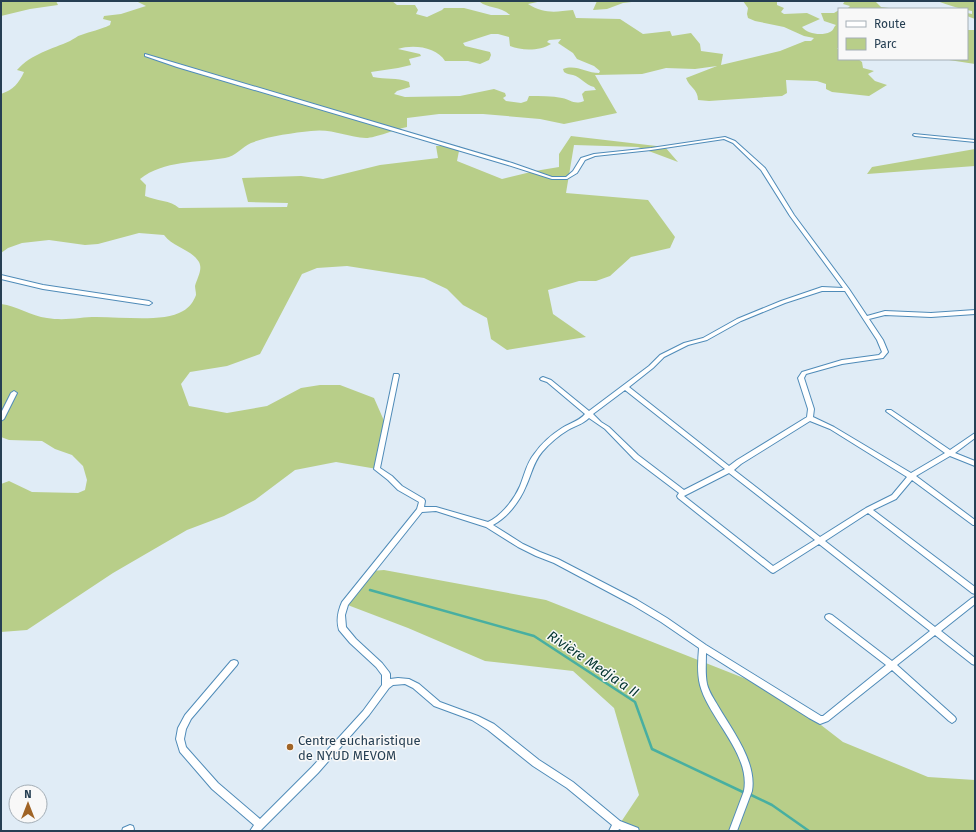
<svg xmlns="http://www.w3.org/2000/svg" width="976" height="832" font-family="'Fira Sans',sans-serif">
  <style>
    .green { fill: #b8ce89; fill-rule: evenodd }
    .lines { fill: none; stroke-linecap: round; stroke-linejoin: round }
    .stream { stroke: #48afa1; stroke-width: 2.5 }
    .minor-casing { stroke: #4f8bb8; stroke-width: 2 }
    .minor { fill: #fff; fill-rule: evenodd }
    .poi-dot { fill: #a06426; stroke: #f8f8f8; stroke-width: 1.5 }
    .labels { text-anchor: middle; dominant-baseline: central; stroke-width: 3; stroke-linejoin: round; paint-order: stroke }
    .near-poi-label { font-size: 13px; fill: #263f53; stroke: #f8f8f8; text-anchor: start }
    .near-water-label { font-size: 14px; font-style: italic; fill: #043630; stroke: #f8f8f8 }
  </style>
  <rect width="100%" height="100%" fill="#e0ecf6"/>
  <path class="green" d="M1,1H56L58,5L30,9L1,16Z
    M136,1H392L397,5H415L418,10L416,14L427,17L442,10L444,8H464L491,15H510C500,6 487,8 480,2L542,1L528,4C544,14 555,12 573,10L576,18L620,19L643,34L670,31L672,36L691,33L700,44L701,51L723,54L721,65L780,51L805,41H811L814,38L804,36L784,27L755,21L748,18L747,14L748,8L743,1H777V5L784,8L781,12L784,14L807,13L820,19L802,27C807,34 822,36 830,32C834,30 833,28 836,25L824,21L821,13H834L839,10V47L837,49H839V59H858L862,62L863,68L874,71L868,74L875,81L887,85L869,96L832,92L826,89V84L817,81L786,80L787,93L782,96L709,101L698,100C698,89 689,87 686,78L717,66L695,69L666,68L642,74L595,75L617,113L564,124L540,119L483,114H439L407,118V127C397,129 375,138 366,138C347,137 331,128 311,131C293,133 268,136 251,143C242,147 236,156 225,158C197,163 164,160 140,179L146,185L145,196C156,201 171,200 179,208L287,207L288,203L248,202L242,178L301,176L323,179L380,165L438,158L436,146H460L457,161L502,179L535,171L559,167V154L571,136L665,147L678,162L638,147L574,145L566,193L648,200L675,237L670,248L631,257L610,276L596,281H579L548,290L553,314L586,337L507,350L491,339L487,318L463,305L447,289L424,278L347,266L317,268L302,274L260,354L227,366L190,372L181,384L189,406L227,413L267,406L301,388L320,385H340L374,398L385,423L377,469L336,462L295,470L255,500L224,516L187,530L113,573L27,630L1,632V484L9,481L32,492L78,493L85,490L87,480L83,466L72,455L55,449L42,441L9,440L1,437V304C17,306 31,316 47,318C59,320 69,319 80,318C108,314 159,325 183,311C189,308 194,301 196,295C196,292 195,288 195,286C197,278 203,270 199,262C191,249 174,248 164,235L139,233L98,244L85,245L49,240L22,243L8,248L1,253V94C13,90 19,83 24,72L17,70C31,54 52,49 70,41C74,39 77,36 81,35C91,31 100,30 110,25L111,21L103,19L104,16L121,14L146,6ZM491,34H498L509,37L510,46C522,51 540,51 551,44L547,42L549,40L561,39L558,43L573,53L577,59L594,66L600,71L599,73C586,73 576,64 563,69L564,72C567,74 569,74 573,75C581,77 585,85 594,87L596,90L585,91L582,94L584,101C574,105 571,100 562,98C552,96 540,96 529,96L527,101L521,103L506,101L503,98L506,96L505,93L494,89L460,96L405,97L394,94L397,91L410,87L409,82C396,77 386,80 373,77L371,72L398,68L411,65L409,59L421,56L420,54L398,49C413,44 437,47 445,61H468L480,64L489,60L491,55L490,52L465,46L463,43Z
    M597,1H640L623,3L607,9L593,10Z
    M845,1H875L881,7L897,9H847L850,6L843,4Z
    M937,1H975V19L967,16V13L972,14V11C960,9 948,5 937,1Z
    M967,30H975V64L949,60L948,59H967Z
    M975,149V166L867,174L872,167Z
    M384,570L546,600L777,691L843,742L928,777L975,780V831H623L619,825L639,795L614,708L573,671L485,661L408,628L345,604L371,571Z"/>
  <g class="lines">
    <path class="stream" d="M370,590L534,636L635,702L652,749L745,793
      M749,794L772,805L809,831"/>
    <g class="minor-casing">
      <path id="minor" d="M145,54L512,163L552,177H566L573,171L581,158L594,154L651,148L725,137L735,141L765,168L794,215L849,289L867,316L885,311L931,313L975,310V314L931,317L885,315L869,319L883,340L888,352L883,358L842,364L806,374L804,378L814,409L813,417L834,427L911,473L945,453L887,412L886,411L887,410H891L950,450L975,433V438L955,453L975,461V466L950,456L916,476L975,520V525H973L912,480L896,499L873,510L975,587V594L972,593L868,513L825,541L935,627L972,598L975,597V604L941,631L975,658V665L972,664L935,635L897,665L955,717L956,719L955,721L952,723L949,721L892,670L828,721L820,724L809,718L706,653C706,663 705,674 707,684C709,692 714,699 718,706C732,730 757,762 752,791L737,831H729L744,791C751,754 709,719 700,685C697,673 698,660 699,648L661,622L631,604L554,563L536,556L518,547L486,527L436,511L422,512L348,605L345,615L346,627L356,639L382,663L389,672L390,674V679L398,678L409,679L419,684L440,702L478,716L494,724L539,760L573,782L620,821L638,828L639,831H624L619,829L618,831H609L612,825L567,788L533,766L488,730L472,720L434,706L413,688L405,684L393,685L389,688L369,715L318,773L260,831H250L254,825L212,789L180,752L176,739L178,728L185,715L231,661L234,660L237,661L238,663L237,665L191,719L186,729L184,739L186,747L218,783L260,819L312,767L363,711L382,685V675L376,667L350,643L339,630C336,620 338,611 342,602L417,509L419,502L398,490L388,480L374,469L394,374H398L399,375L380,468L392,476L402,486L424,499L425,501L424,507H436L488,522C501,516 514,500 520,486C525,474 526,464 535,453C542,443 551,435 562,428C570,423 579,421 585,414L547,382L541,380L540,379L541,378L543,377L551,380L589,411L649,366L660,355L684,343L703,338L737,319L781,301L822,287L843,288L790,216L761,170L733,143L724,139L651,150L595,156L585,160L577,173L567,179H552L508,165L177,67L145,56ZM822,291H845L877,340L882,352L879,355L842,360L802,372L798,378L808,409L807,417L737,460L729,466L629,387L653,368L664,357L688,345L707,340L741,321L785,303ZM625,390L725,469L684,490L638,455L609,427L601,422L593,414ZM589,418L605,429L634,459L679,493L677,496L678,498L771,572L773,573L775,572L819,544L930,631L892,661L832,615L829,614L826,615L825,617L826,619L886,665L823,716H821L706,645L667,618L637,600L558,559L540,552L523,544L493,525C508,517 520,501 526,486C532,473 533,463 542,452C549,444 558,436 568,430C575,426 583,424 589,418ZM810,421L830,429L907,477L892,495L866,508L820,537L734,470L741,464ZM729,473L815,540L773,566L684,496Z
        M914,134L975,140V142L915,136L913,135Z
        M1,275L43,285L149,301L152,303L149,305L43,289L1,279Z
        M14,391L17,393L4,419L1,421V413L11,393Z
        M130,825L133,826L134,829L133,831H122L123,828Z"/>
    </g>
    <use href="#minor" class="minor"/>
  </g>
  <circle class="poi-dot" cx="290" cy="747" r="4"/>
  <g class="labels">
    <g class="near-poi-label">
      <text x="298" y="740">Centre eucharistique<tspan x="298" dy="15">de NYUD MEVOM</tspan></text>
    </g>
    <g class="near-water-label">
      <text transform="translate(593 664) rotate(34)">Rivière Medja'a II</text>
    </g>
  </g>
  <rect width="976" height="832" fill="none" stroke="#263f53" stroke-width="4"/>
  <rect x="838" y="8" width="130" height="52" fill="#f8f8f8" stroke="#a4aeb6"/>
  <rect x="846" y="21" width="20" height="6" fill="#ffffff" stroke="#a4aeb6"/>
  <text x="874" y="28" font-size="12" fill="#263f53">Route</text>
  <rect x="846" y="38" width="20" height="12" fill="#b8ce89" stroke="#a4aeb6"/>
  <text x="874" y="48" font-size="12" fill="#263f53">Parc</text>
  <g transform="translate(28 804)"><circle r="19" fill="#f8f8f8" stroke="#a4aeb6"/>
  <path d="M0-3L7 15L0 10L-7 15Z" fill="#a06426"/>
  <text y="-6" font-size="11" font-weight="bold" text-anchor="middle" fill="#263f53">N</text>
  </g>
</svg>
